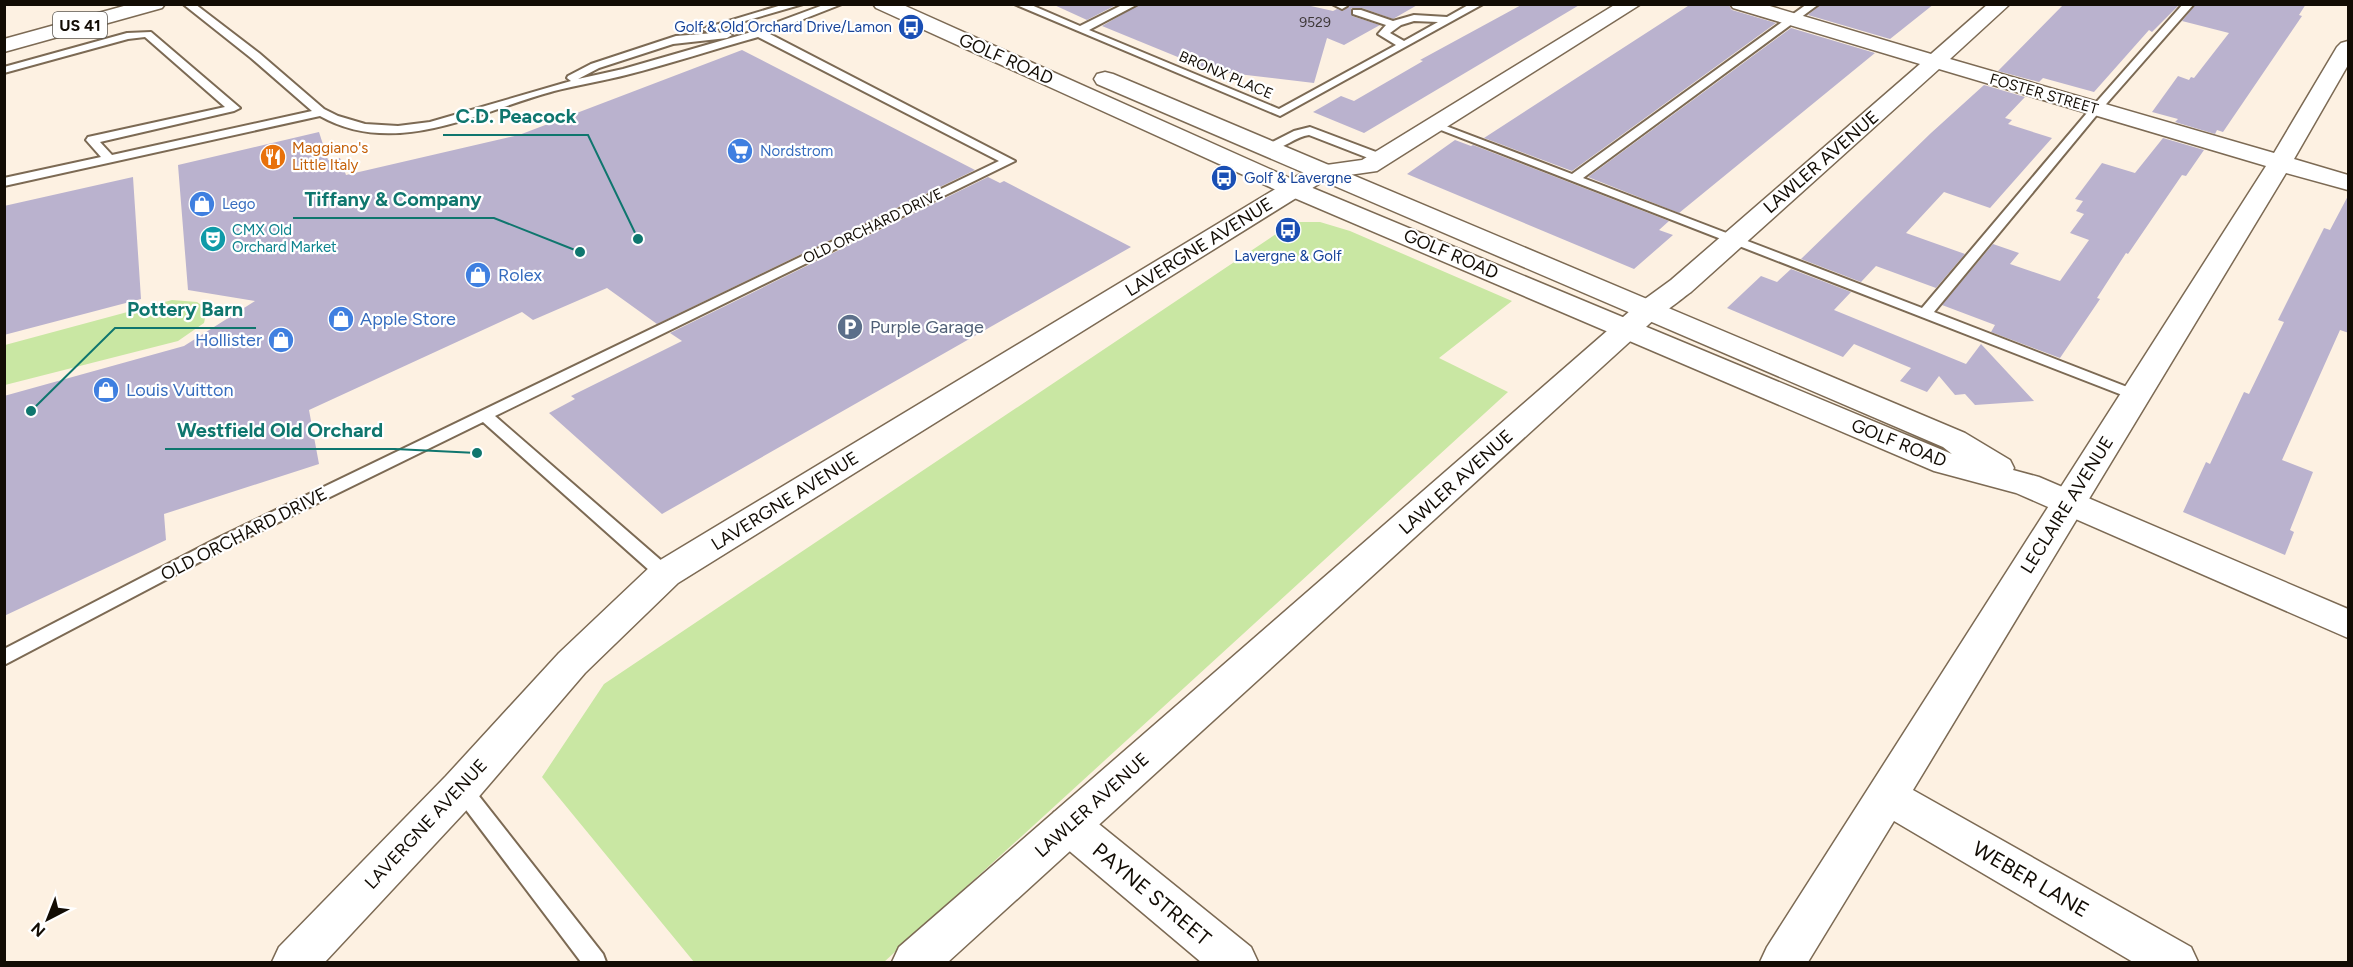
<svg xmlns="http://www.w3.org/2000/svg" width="2353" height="967" font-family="Figtree,sans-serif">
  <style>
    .green { fill: #c9e7a3 }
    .building { fill: #bab2ce }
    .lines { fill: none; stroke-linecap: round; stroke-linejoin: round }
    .service-casing { stroke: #7c6a54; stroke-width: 4 }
    .minor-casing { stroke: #7c6a54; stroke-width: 3 }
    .tertiary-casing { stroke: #7c6a54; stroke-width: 3 }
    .secondary-casing { stroke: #7c6a54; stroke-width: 3 }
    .primary-casing { stroke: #7c6a54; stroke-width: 3 }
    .service { fill: #fff; fill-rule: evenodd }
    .minor { fill: #fff; fill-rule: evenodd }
    .tertiary { fill: #fff; fill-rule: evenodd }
    .secondary { fill: #fff; fill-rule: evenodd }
    .primary { fill: #fff; fill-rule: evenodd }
    .labels { text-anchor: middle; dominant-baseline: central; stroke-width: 4.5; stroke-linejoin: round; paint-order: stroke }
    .far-number-label { font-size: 14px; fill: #3c3636 }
    .far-transit-label { font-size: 15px; fill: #164399; stroke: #fff; text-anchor: end }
    .far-street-label { font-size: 15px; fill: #120c04; stroke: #fff }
    .far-food-label { font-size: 15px; fill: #c56008; stroke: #fff; text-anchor: start }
    .far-shop-label { font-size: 15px; fill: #366cbe; stroke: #fff; text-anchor: start }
    .far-culture-label { font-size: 15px; fill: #0d838f; stroke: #fff; text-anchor: start }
    .shield { fill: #fff; stroke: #59554f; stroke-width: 1.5 }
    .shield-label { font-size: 16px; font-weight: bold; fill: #120c04 }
    .street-label { font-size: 18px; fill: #120c04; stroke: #fff }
    .shop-label { font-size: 18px; fill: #366cbe; stroke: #fff; text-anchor: start }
    .service-label { font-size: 18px; fill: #4e5e75; stroke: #fff; text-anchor: start }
    .near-street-label { font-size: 21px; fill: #120c04; stroke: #fff }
    .leader { fill: none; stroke: #0f766e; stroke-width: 2 }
    .callout-dot { fill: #0f766e; stroke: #fff; stroke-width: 2 }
    .callout-label { font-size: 20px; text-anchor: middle; font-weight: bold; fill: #0f766e; stroke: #fff; stroke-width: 4.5; stroke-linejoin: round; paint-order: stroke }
  </style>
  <rect width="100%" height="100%" fill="#fdf1e2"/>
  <path class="green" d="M1294,222H1320L1350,231L1512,301L1439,358L1508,392L884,962H694L542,777L604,684Z
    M172,300L197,302L207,309L204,323L178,341L5,385V345Z"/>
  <path class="building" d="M1052,4H1118L1087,20Z
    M1140,4H1302L1333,11L1337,9L1343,11L1349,4H1419L1393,19L1362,8H1351L1352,16L1380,25L1344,45L1327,38L1314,83L1212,71L1102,26Z
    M1523,4H1581L1364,133L1313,112L1341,96L1354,101L1423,61L1420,60Z
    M1691,4H1728L1732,10L1776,23L1572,171L1484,138Z
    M1821,4H1934L1890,39L1808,15Z
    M2064,4H2180L2152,32L2149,30L2094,92L2043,78L2039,82L1998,71Z
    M2196,4H2306L2299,15L2302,16L2223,132L2217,130L2215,134L2175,122L2178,119L2152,112L2178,76L2189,80L2191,77L2194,78L2229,33L2182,21Z
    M1791,28L1875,53L1679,213L1588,177Z
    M742,50L975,170L657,324L607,288L533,320L522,312L309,410L319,464L164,514L166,540L4,616V396L184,346L255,301L188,290L178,165L319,132L328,160L340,158L346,175L519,135Z
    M1984,85L2025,97L2005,118L2012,120L2008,124L2052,138L1990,208L1944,192L1906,233L1965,254L1936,288L1876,266L1861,282L1801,259L1931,133Z
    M2163,138L2204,150L2186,176L2182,175L2128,254L2126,253L2097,298L2100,299L2060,358L1991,332L1995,325L1942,305L1993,244L2019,253L2010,264L2060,281L2089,240L2070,233L2084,214L2076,211L2083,201L2075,199L2102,163L2135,173Z
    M1455,140L1471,146L1473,145L1669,221L1659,230L1673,235L1634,269L1407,174Z
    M133,177L141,299L4,335V206Z
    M988,177L1000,183L1004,181L1131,247L662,514L549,413L575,399L571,396L682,341L670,333Z
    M2349,194V333L2340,330L2282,460L2313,472L2290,530L2294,532L2285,555L2183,512L2206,462L2210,464L2244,392L2249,394L2284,322L2278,320L2324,228L2330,230Z
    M1791,269L1851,292L1834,310L1966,364L1981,344L2034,401L1975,405L1965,394L1955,395L1939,376L1927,392L1900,381L1911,368L1854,344L1843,357L1727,308L1761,276L1777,282Z"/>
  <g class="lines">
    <g class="service-casing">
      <path id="service" d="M183,4H195L259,53L324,109L338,116L365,124L398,126L430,122L571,81L567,78L568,76L591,64L676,36L727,32L732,35L727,38L673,44L599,68L578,79L623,69L748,33L826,4H842L768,33L1015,161L495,416L671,569L674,574L671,579L665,580L659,579L483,422L230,546L4,665V649L218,538L999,161L758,37C714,49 670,64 626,75C602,81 578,85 554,91C480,111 396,159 320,116L4,186V178L101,157L86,140L88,137L225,107L145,37L128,39L4,73V67L127,33L151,32L240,108L234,111L100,142L112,155L312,111L251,58Z
        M785,4H803L707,32L702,29Z
        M1014,4H1029L1080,26L1124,4H1138L1089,30L1279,109L1396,45L1378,34L1386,25L1353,14V10H1361L1393,21L1414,15L1447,17L1470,4H1483L1280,116ZM1414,21L1438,22L1404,41L1390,33L1401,25Z
        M1332,4H1346L1347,6L1342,9Z
        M1807,4H1819L1583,178L1922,308L2092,107L2183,4H2194L2100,111L1934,312L2140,392L2143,395L2140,398H2130L1428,125L1430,123H1438L1572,174Z
        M1310,127L1384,155L1386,158L1380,162L1376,161L1309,135C1294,137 1278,153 1263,151L1261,148L1294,131Z
        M461,779L468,782L603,954L606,962H581L454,794L451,788L454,782Z"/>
    </g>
    <g class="minor-casing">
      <path id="minor" d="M1616,4H1641L1377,171L1321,179L1312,177L1309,172L1312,167L1362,160Z
        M1730,4H1763L1931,54L1988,4H2010L1950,59L2274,153L2337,47L2341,43L2348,41V65L2294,159L2348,175V190L2286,173L1913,790L2191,947L2198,962H2133L1894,821L1808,962H1760L1767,947L2266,166L1939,69L1691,292C1674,304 1659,321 1638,316L1634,310L1638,304L1671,280L1920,64L1733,8Z
        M1069,807L1084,812L1251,947L1258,962H1201L1054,838L1048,825L1054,812Z"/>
    </g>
    <g class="tertiary-casing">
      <path id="tertiary" d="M1321,165L1330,167L1333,172L1330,177L678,583L585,673L476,800L325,962H272L279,947L446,776L559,653L652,565L1312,167Z
        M1648,302L1658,304L1662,310L1658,316L948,962H892L899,947L1638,304Z"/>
    </g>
    <g class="secondary-casing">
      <path id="secondary" d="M873,4H901L1303,184L1952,454L1943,447L1097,84L1094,79L1097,74L1105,72L1113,74L1965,433L2010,460L2014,468L2013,470L2039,477L2348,609V638L2016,493L1934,471L1285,194L876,8Z"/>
    </g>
    <g class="primary-casing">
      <path id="primary" d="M131,4H165L162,8L4,52V39Z"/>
    </g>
    <use href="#service" class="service"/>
    <use href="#minor" class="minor"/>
    <use href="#tertiary" class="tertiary"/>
    <use href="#secondary" class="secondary"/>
    <use href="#primary" class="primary"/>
  </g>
  <defs>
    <g id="bus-disc" transform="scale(1.35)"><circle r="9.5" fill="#1a4fb4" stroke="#fff"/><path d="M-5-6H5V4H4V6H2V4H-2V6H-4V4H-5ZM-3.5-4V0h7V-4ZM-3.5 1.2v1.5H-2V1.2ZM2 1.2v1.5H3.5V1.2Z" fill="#fff"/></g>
    <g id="supermarket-disc" transform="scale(1.35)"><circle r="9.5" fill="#3f7fe0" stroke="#fff"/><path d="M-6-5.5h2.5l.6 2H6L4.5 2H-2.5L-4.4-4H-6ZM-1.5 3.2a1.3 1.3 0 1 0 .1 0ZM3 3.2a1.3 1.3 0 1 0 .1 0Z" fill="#fff"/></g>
    <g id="restaurant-disc" transform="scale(1.35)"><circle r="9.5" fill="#e8710a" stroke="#fff"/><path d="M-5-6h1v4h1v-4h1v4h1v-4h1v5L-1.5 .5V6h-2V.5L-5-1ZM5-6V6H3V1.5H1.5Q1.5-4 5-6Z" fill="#fff"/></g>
    <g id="shop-disc" transform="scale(1.35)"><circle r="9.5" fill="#3f7fe0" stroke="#fff"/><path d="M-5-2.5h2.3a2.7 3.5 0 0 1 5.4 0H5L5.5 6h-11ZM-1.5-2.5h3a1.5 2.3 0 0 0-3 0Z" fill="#fff"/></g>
    <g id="theatre-disc" transform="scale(1.35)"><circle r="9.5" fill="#0f9aa8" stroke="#fff"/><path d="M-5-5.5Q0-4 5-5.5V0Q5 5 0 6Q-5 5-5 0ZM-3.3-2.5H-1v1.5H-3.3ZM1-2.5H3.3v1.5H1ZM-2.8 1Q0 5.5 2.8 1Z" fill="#fff"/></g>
    <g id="parking-disc" transform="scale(1.35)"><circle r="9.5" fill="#5c6f8a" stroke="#fff"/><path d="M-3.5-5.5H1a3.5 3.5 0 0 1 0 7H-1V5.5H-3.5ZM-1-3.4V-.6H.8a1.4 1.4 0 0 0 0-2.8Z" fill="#fff"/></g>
  </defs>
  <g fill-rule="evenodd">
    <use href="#bus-disc" x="911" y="27"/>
    <use href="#supermarket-disc" x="740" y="151"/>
    <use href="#restaurant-disc" x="273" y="157"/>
    <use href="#bus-disc" x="1224" y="178"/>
    <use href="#shop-disc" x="202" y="204"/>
    <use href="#bus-disc" x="1288" y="230"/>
    <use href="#theatre-disc" x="213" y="239"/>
    <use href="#shop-disc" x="478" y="275"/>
    <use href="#shop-disc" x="341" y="319"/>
    <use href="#parking-disc" x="850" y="327"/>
    <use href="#shop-disc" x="281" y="340"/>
    <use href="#shop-disc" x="106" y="390"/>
  </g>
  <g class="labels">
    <g class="far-number-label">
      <text x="1315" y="22">9529</text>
    </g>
    <g class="far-transit-label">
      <text x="892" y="27">Golf &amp; Old Orchard Drive/Lamon</text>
      <text x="1244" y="178" text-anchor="start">Golf &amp; Lavergne</text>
      <text x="1288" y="256" text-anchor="middle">Lavergne &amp; Golf</text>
    </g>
    <g class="far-street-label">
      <text transform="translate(1226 75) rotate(23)">BRONX PLACE</text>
      <text transform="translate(2044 94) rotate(16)">FOSTER STREET</text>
      <text transform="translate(873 226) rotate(-26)">OLD ORCHARD DRIVE</text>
    </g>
    <g class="far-food-label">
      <text x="292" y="148">Maggiano's<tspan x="292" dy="17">Little Italy</tspan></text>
    </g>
    <g class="far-shop-label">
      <text x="760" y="151">Nordstrom</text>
      <text x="222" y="204">Lego</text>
    </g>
    <g class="far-culture-label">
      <text x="232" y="230">CMX Old<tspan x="232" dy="17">Orchard Market</tspan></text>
    </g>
    <rect class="shield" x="53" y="12" width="54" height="26" rx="4.5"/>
    <g class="shield-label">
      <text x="80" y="25">US 41</text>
    </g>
    <g class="street-label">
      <text transform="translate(1006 59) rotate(24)">GOLF ROAD</text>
      <text transform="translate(1821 162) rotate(-41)">LAWLER AVENUE</text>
      <text transform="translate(1199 247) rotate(-32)">LAVERGNE AVENUE</text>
      <text transform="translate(1451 254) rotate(23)">GOLF ROAD</text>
      <text transform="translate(1899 443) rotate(22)">GOLF ROAD</text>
      <text transform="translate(1456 482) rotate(-42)">LAWLER AVENUE</text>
      <text transform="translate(785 501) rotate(-32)">LAVERGNE AVENUE</text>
      <text transform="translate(2067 505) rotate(-58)">LECLAIRE AVENUE</text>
      <text transform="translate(244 534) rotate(-27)">OLD ORCHARD DRIVE</text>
      <text transform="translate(1092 805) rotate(-42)">LAWLER AVENUE</text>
      <text transform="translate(426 824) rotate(-47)">LAVERGNE AVENUE</text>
    </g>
    <g class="shop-label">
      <text x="498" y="275">Rolex</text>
      <text x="360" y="319">Apple Store</text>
      <text x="262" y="340" text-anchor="end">Hollister</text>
      <text x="126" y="390">Louis Vuitton</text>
    </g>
    <g class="service-label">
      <text x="870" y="327">Purple Garage</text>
    </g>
    <g class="near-street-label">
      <text transform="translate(2031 879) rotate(30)">WEBER LANE</text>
      <text transform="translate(1152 894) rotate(40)">PAYNE STREET</text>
    </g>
  </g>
  <path class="leader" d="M638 239L588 135H443M580 252L494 218H293M31 411L115 328H256M477 453L395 449H165"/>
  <g class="callout-dot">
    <circle cx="638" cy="239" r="6"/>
    <circle cx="580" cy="252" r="6"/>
    <circle cx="31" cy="411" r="6"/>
    <circle cx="477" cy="453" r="6"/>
  </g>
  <g class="callout-label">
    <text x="516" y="123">C.D. Peacock</text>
    <text x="393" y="206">Tiffany &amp; Company</text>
    <text x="185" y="316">Pottery Barn</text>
    <text x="280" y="437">Westfield Old Orchard</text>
  </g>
  <rect width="2353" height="967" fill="none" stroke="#120c04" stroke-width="12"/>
  <g transform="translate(48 919) rotate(222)" stroke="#ffffff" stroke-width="4.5" paint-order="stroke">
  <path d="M0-4.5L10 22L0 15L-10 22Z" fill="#120c04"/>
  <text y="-9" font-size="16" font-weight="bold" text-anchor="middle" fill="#120c04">N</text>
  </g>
</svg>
